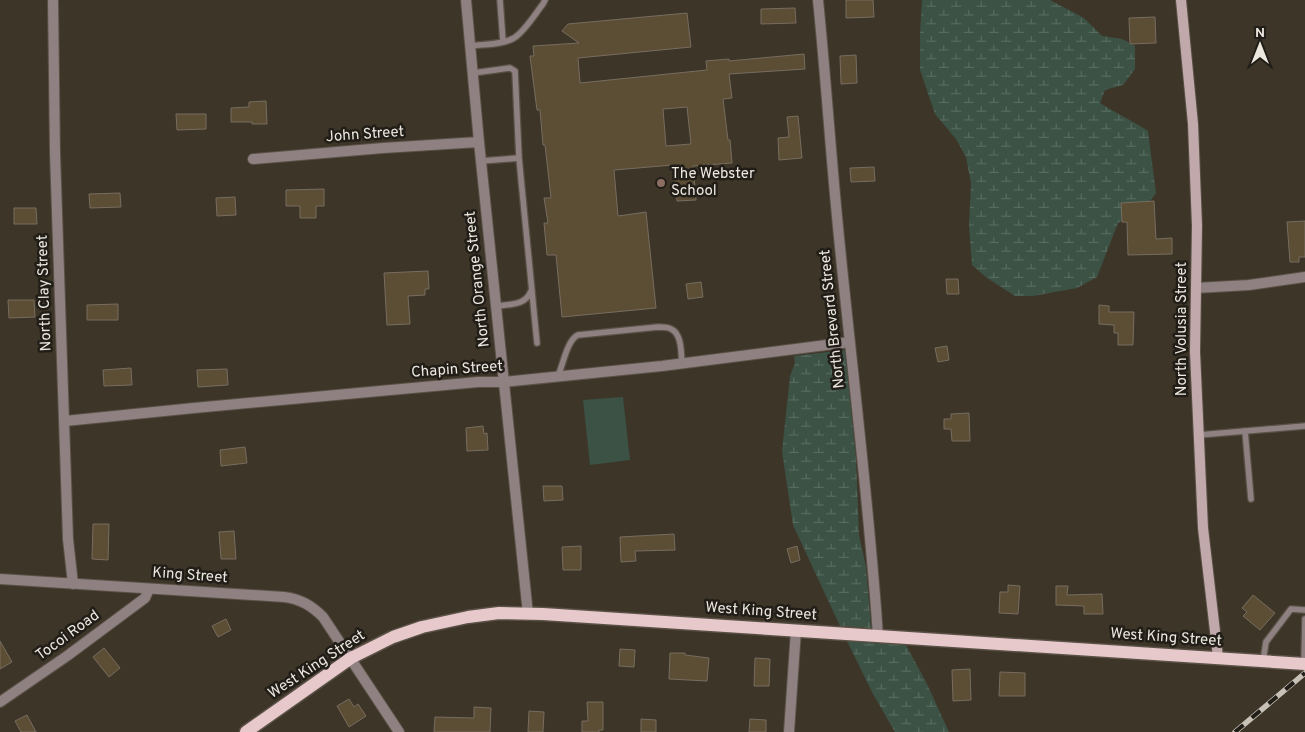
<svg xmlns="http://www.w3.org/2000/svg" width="1305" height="732" font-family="Overpass,sans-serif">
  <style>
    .wetland { fill: url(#wetland-marsh) }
    .pitch { fill: #3b5245 }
    .building { fill: #5c4d35; stroke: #776d5f; fill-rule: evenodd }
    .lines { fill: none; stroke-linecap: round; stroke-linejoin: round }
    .lane-casing { stroke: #5a5146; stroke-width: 8 }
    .street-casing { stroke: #5a5146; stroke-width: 12 }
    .secondary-casing { stroke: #5a5146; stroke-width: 12 }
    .primary-casing { stroke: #5a5146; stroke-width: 15 }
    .lane { stroke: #8f8081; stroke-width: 5.5 }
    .street { stroke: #8f8081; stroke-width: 10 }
    .secondary { stroke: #c1a9ab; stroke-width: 10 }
    .primary { stroke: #e7c8cb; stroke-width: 12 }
    .rail-casing { stroke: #c7c1b8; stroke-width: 5.5 }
    .rail { stroke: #211e18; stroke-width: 4; stroke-dasharray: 11; stroke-linecap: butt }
    .education-dot { fill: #8d6e63; stroke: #211e18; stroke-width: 2 }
    .labels { text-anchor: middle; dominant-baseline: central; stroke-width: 5; stroke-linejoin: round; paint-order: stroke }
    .street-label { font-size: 15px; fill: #ece7df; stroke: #211e18 }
    .poi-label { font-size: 15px; fill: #ece7df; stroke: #211e18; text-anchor: start }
  </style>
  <defs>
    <pattern id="wetland-marsh" width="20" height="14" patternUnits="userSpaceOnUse" patternTransform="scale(1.25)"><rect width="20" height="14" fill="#3b5245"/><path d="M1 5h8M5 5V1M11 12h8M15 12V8" fill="none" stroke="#586b5f"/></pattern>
  </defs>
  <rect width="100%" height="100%" fill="#3e3529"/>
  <path class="wetland" d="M922,0H1050L1084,18L1102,36L1122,39L1135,46V69L1123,85L1105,90L1100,103C1115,113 1132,120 1148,131L1156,193L1143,210L1118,223L1097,277L1077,288L1033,296H1015L987,278L972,265L969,226L971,183L966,157L956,139L935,114L920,70V34Z
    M845,350L856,459L859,535L866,567L871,628L840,626L793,525L782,451L790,376L795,363L794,356Z
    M847,641L906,645L927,684L949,732H895L873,694Z"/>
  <path class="pitch" d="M623,397L630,460L590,465L583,400Z"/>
  <path class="building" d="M846,0H873L874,17L846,18Z
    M795,8L796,23L761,24V9Z
    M687,13L691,47L578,58L580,83L707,70L706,61L729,59V61L804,54L805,69L729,74L732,98L723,99L728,140H730L732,163L693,166L696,200L677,201L674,168H673V165L614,170L618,216L646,212L656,308L562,317L556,255H547L544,223H548L544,198H551L545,145H543L540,110H537L530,56H534L533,46L579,43L562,31L568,24ZM687,107L691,144L666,146L663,109Z
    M1155,17L1156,43L1130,44L1129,18Z
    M856,55L857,83L841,84L840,56Z
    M266,101L267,124H252V122H231V108L249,107V102Z
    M176,114H206V129L177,130Z
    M798,116L802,158L779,160L778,138L789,137L787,117Z
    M874,167L875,181L851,182L850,168Z
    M324,189V206H316V218H300V206H286V190Z
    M120,193L121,207L90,208L89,194Z
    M235,197L236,215L217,216L216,198Z
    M1154,201L1156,239L1172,238V254L1128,255L1127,222H1122L1121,203Z
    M14,208H36L37,224H14Z
    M1305,221V257H1299V262H1290L1287,222Z
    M428,271L429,289H425V295L408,296L410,324L387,325L384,273Z
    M946,279H958L959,294H947Z
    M701,282L703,297L688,299L686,284Z
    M8,300H34L35,317L9,318Z
    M118,304V320H87V305Z
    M1099,305L1109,306V312H1134L1133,345H1118V333H1114V325L1099,324Z
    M947,346L949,360L938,362L935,348Z
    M131,368L132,385L104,386L103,370Z
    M227,369L228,385L198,387L197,370Z
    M969,413L970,441H952L951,429H944V419H951V414Z
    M483,426L484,434L487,433L488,450L467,451L466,428Z
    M245,447L247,463L221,466L220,450Z
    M543,486H562L563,500L544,501Z
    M93,524H109L108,560L92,559Z
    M234,531L236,559H221L219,532Z
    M674,534L675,550L635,551L636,561L621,562L620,537Z
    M581,546V570H563L562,547Z
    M797,546L800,560L791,563L787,549Z
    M1008,585L1020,586L1018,614L999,613L1000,592H1008Z
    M1056,586H1068L1067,595L1102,594L1103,614H1084V606L1056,605Z
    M1253,595L1275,613L1260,630L1243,616L1247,612L1242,608Z
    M226,619L231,630L218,637L212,626Z
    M0,641L12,662L0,669Z
    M104,648L120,668L109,677L93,657Z
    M620,649L635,650L634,667L619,666Z
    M670,653H685V655L709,658L707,681L669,679Z
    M755,658L770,659L769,686H754Z
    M970,669L971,700L953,701L952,670Z
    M1000,672L1025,673V696H999Z
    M349,699L354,707L358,704L366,716L349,727L337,706Z
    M587,702H603V730H599V732H582V721H588Z
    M474,707L491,708L490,732H434L435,717L474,718Z
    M529,711L544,712L543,732H528Z
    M27,715L36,732H21L15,721Z
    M641,719L656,720V732H641Z
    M750,719L766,720V732H749Z"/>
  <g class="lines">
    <g class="lane-casing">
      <path id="lane" d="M500,0L503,42
        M470,46C484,44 502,45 514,38C525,31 535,14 543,4L545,0
        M473,73L510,68L515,71L519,158L537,343
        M481,161L519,158
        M496,306C510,304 525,306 531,291
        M558,376C563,365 567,340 578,335L658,327C662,327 668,327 671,329C682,334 681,353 682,364
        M1245,431L1251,499
        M1199,435L1305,426
        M1263,661L1266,642L1291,609L1305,610
        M1304,664L1305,619"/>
    </g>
    <g class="street-casing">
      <path id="street" d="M53,0L55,153L68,539L73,584
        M466,0L479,142L528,614
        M818,0C826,79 831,158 839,237C852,370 869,502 878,636
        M253,159L383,148L479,142
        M1196,288L1249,285L1305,277
        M65,421L194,408L478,382H504L662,366L850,342
        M0,579L284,597C300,599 311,605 323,617L399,732
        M0,702L67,656L145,598L149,589
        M789,732L796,630"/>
    </g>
    <g class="secondary-casing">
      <path id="secondary" d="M1181,0L1193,124L1197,226L1195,352L1203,528L1218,657"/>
    </g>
    <g class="primary-casing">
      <path id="primary" d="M246,732L351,658L393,637L422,627L468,617L499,613L543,614L1305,664"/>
    </g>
    <use href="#lane" class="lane"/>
    <use href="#street" class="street"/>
    <use href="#secondary" class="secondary"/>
    <use href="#primary" class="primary"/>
    <g class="rail-casing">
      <path id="rail" d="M1235,732L1305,673"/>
    </g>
    <use href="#rail" class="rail"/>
  </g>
  <circle class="education-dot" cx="661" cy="183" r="5"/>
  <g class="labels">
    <g class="street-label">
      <text transform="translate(365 135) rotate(-4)">John Street</text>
      <text transform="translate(478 279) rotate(-96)">North Orange Street</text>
      <text transform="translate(45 293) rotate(-92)">North Clay Street</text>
      <text transform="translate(833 319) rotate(-96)">North Brevard Street</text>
      <text transform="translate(1182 329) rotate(-90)">North Volusia Street</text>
      <text transform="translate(457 370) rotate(-4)">Chapin Street</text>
      <text transform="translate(190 576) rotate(4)">King Street</text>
      <text transform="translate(761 612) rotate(4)">West King Street</text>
      <text transform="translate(68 636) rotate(-36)">Tocoi Road</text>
      <text transform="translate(1166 638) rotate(4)">West King Street</text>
      <text transform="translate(317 665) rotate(-33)">West King Street</text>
    </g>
    <g class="poi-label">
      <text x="671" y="174">The Webster<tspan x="671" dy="17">School</tspan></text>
    </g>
  </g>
  <g transform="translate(1260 45)" stroke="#211e18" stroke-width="4" paint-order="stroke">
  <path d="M0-4L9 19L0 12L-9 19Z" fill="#ece7df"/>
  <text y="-8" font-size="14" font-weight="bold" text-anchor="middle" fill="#ece7df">N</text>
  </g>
</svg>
